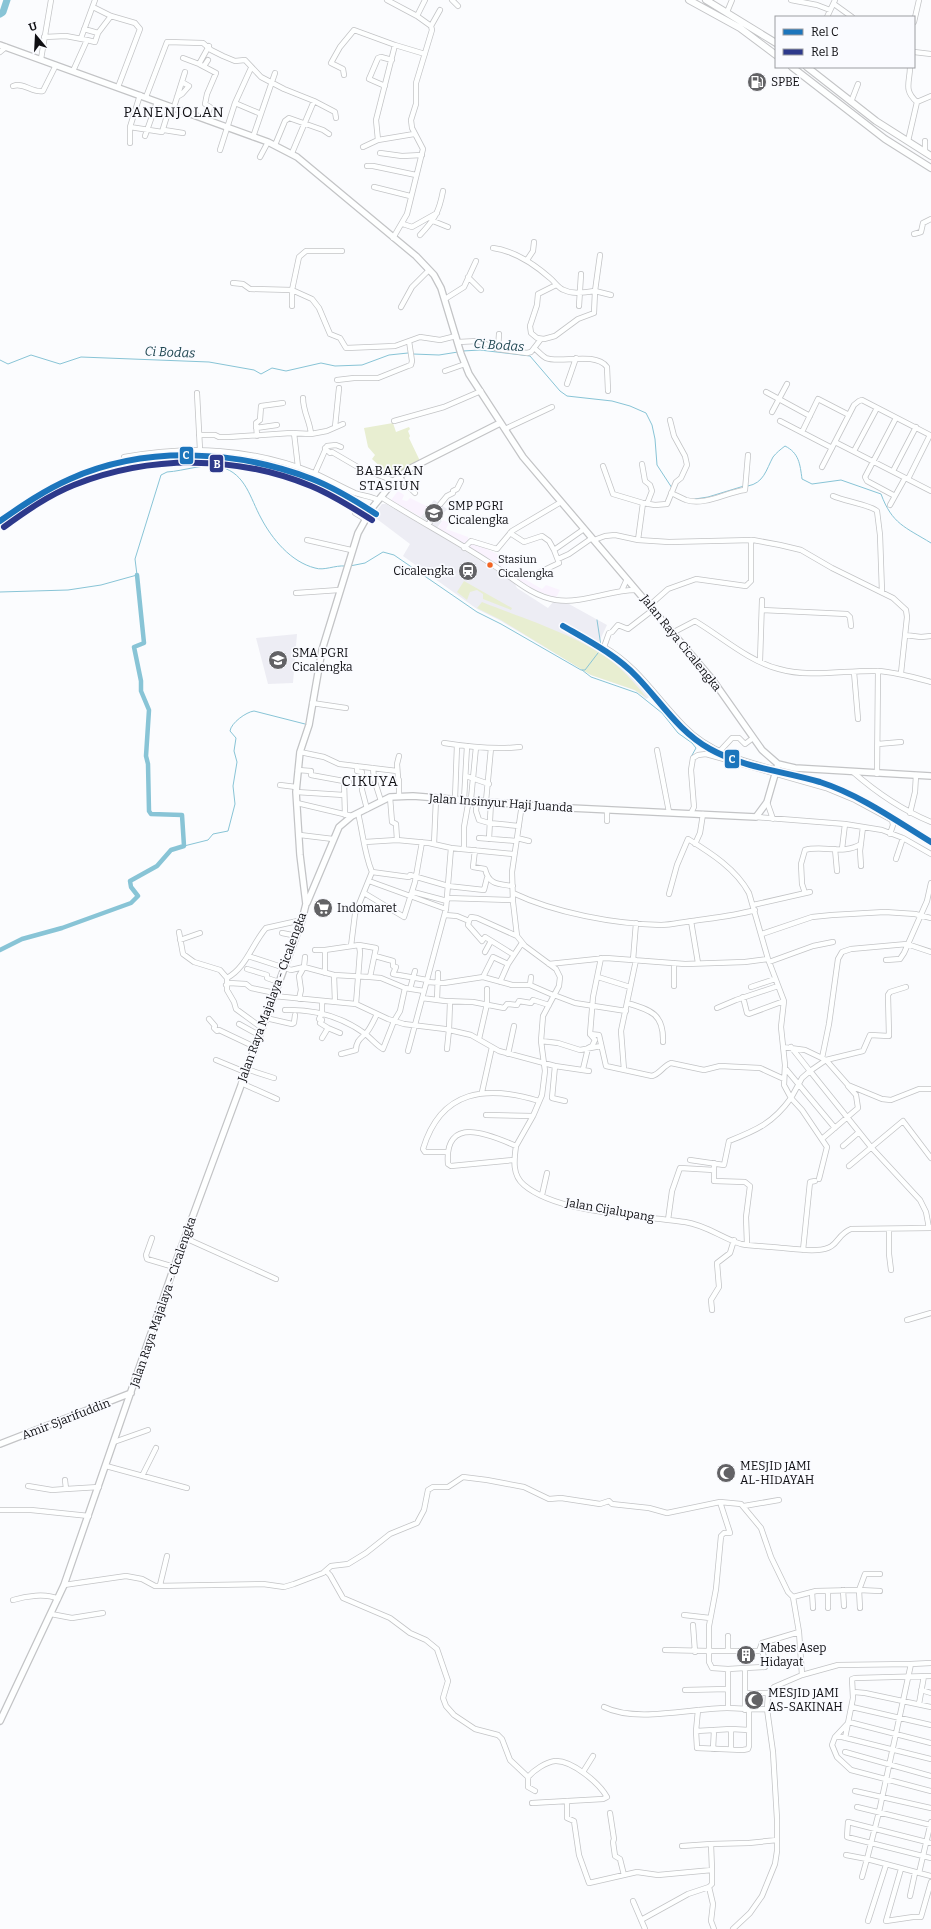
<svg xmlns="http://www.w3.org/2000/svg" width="931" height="1929" font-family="Bitter,serif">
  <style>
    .commercial { fill: #faf3fe }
    .built { fill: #ededf4 }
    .green { fill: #e8eed1 }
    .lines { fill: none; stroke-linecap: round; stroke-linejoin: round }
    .stream { stroke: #88c4d6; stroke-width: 1 }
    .canal { stroke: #88c4d6; stroke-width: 4.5 }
    .river { stroke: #88c4d6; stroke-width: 7 }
    .minor-casing { stroke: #c3c4c6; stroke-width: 6 }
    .major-casing { stroke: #c3c4c6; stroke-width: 8 }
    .highway-casing { stroke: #c3c4c6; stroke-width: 8 }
    .minor { stroke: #feffff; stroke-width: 4.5 }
    .major { stroke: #feffff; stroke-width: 5.5 }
    .highway { stroke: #feffff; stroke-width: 6 }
    .rail-1-casing { stroke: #fafbff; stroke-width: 9 }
    .rail-2-casing { stroke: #fafbff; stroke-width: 9 }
    .rail-1 { stroke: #1c75bc; stroke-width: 6 }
    .rail-2 { stroke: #2d398b; stroke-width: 6 }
    .bus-dot { fill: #f26522; stroke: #fafbff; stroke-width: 1.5 }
    .labels { text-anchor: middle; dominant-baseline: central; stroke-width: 3.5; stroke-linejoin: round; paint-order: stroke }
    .bus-label { font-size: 11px; fill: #0f0f13; stroke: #fafbff; text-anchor: start }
    .poi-label { font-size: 12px; fill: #0f0f13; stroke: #fafbff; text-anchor: start }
    .street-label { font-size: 12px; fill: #0f0f13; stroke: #fafbff }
    .water-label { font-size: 13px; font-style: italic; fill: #204752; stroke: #fafbff }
    .neighbourhood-label { font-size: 13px; letter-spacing: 1px; fill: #0f0f13; stroke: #fafbff }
    .quarter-label { font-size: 14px; letter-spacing: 1px; fill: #0f0f13; stroke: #fafbff }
    .line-badge { stroke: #fafbff; stroke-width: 1.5 }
    .badge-label { font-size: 11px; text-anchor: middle; font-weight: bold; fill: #fff }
  </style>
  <rect width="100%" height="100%" fill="#fbfcfe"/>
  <path class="commercial" d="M398,491L404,495L402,500L407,501L410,498L428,507L421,517L391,500Z
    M443,520L449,523L446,529L468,537L469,541L506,558L502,566L542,589L546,585L560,590L556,598L535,590L516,579L501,566L438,528Z"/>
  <path class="built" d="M434,500L447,509L439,519L442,521L437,528L421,517Z
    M382,504H386L446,539L514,582L517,588L548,608L553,602L569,604L607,625L598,644L623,661L654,694L646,699L634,690L591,675L501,621L477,609L403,556L410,544L373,516Z
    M297,634L293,683L268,684L256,638Z"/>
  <path class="green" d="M393,423L396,432L409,427L410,429L408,431L410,436L409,438L420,461L399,473L395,468L389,472L386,469L384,470L372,459L375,455L368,447L364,428Z
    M464,581L512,608L511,610L483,599V594L477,590L470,592L467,600L457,592Z
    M482,602C524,619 581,636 615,664C627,674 637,686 647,698L635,690L591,675L581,669L501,620L477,608Z"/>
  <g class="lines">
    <path class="stream" d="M463,351L480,350L530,356L560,391L567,396L612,401L630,406L646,413L652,425L655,439L657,465L672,488
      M413,354L439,355L458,352
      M0,360L8,364L31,355L60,364L81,357L209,362L254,370L261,374L272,368L286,371L321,363L335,366L362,365L389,355L408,353
      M748,486C764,483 766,470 773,457C776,453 781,449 785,446C799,453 800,464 802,479L812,484L841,480L881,494C892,524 905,527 931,543
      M695,499L708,497L744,486
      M350,566L365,563L383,552L394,555L477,612L501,624L581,670H585L598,653
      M0,592L68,590L101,585L137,575L135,559L161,475L167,472C184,471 204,463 221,467C246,474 250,498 261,518C272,539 291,562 315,568C324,571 335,565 345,566
      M597,620L601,646
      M582,670L591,677L637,693L662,713L678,733L692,743L696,748L691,757
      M184,846L208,840L213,834L228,831L235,804L233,786L237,762L234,751L236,738L230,731C231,723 246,712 254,711L305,724"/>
    <path class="canal" d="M0,950L22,939L62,928L131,903L138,896L131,887L130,881L157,866L171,850L184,846L182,815L151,814L149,811L148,764L146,756L149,710L141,691V681L134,647L144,643L137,575"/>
    <path class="river" d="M0,14L3,12L7,0"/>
    <g class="minor-casing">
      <path id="minor" d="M387,0L417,16
        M452,0L458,6
        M791,0L817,5L830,10
        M834,4L852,17
        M93,7L111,16L135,23L140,29L118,87
        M727,12L732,0
        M827,17L835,0
        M914,22L919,0
        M431,26L440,10
        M84,29L98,33
        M44,37L66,36L87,40
        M81,38L95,0
        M0,52L6,47
        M914,52L931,54
        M183,58L199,64L216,73L207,94L205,104L210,107L207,120
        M41,59L51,0
        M199,64L209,46
        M204,66L208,60
        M910,67C910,82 903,90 917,102
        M73,71L87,40L95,42L98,33L111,16
        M344,75L343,69L331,63L340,47L354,30L395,45L425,54
        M13,86C24,82 32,93 43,91L56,65
        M385,86L369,79L378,58L381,57L392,60
        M146,97L167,42L203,43L211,50L223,56L235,61L245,60L261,77L284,89L314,101L335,112L336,118
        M177,97L182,94L189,86L182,82
        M851,102L858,84
        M917,102L931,96
        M235,103L261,114
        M174,107L185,72
        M130,127L162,132L170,106
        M164,130L183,133
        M145,136L157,102
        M253,137L275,73
        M378,140L376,120L395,45
        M908,141L917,102
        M925,141V152
        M130,143V127L140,95
        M275,145L285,121L289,118L323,130L329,134
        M363,147L378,140L414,134
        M220,150L235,103L251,68
        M292,153L314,101
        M380,153L402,156L422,155
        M260,157L268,142
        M367,166H373L416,175
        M374,187L410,196
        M433,221L448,227
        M403,224L412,227L437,213
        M914,234L921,232L923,223L931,219
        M420,235C435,219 439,212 443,191
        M393,238L407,214L423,149L412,128L411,120L416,104V83L432,30L431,26L417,16L425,0
        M493,248C515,251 533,263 550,278C555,282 558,288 564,290C573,295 585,292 595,291L600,255
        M527,260L533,251L534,242
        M468,277L481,290
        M233,283L243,284L250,289L292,290L312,299L319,308L330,334L340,338L346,348L395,346L420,337L440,340L456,336
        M556,285L538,294L537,305L530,326L531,333L537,338L544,339L555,336L578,319L594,313L595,291L611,295
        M445,299L464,287L476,261
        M292,306V290L299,257L306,251H342
        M579,306L581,274
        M401,307L412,287L429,270
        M458,342L478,341L498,349L527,353L531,352L541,339
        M534,348C538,351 542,356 546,358C559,364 595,351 607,367L608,391
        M498,349L499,334
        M445,371L465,364
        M337,380L354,378H378L408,366L411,365L412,361L409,341
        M567,384L576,358
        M766,392L810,416
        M197,393L200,450
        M303,398C303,412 310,421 311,434
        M772,412L787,384
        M394,421L444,407L481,391
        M780,421L832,448
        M335,427L339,388
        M256,428L277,425
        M505,429L552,407
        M802,432L818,399L849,415
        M294,433L298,467
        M199,435H215L219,437H229L291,433L311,434L327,431L343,424
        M257,436L256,423L260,420L261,406L283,403
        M835,442L931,491
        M325,448L330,453L332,452L356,466
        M854,451L877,408
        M124,457C190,445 251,448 314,473C328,479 341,487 355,493C363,496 371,496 378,500
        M129,463C211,446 282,463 353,504L355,513L365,519
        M642,464L645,481L650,485L652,491L647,504
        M603,466L613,494L643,503L655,505L667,504L676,482L681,478L687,465L685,456L674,436L670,420
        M822,467L854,405L859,401L862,400L930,435L908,479
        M368,471L394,481
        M893,471L916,427
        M315,473L327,446L336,445L341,447
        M399,477L415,493
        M671,493C676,495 681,498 686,500C705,506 727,492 745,490L748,455
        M833,496C844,501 871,505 877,511L880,535L882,592
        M895,496L867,481L865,477L896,418
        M381,497C417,520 455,540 490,563C511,576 530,596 556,600C583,604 609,590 636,590
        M890,505L905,478
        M428,525L434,516L433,513L447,496L453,493V491L457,489L461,481
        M510,533L524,542L542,536L549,541L554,550
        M307,540L351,550
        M594,540L605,536L615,535L638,540L669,542L753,540L780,545L801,550L832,568L893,598L906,610L907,617L901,673
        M638,540L643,503
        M464,548L471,541L497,549L512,531L561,502
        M558,559L569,554L592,538
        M538,573L559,563L554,550L584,529
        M622,590L627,579
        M296,593L339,590
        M650,605L668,589L696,579L746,586L751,581V540
        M654,609L628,629L618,625L612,632L609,633L604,647C638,666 657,699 684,726C709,752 743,761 777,770
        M762,610L847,614L850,617L851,626
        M672,633L695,621C722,637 748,661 779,669C810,678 846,670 877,671C896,672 913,677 931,682
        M905,635L921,637L931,636
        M760,661L762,600
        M854,672L858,719
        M312,703L346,708
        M444,743C469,747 495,750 520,747
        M878,744L901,742
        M657,750L669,812
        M300,752L324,757L339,764L397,771
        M719,752L732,738H739L745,744L753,738
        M357,766V771L362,772V790L367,809
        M373,768L374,779L381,801
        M298,770L311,771V775L349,782
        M853,772C877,793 902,810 931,822
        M877,774L878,671
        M466,776L489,784
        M344,781L345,815
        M280,785L296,787
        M296,792L344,795
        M399,796V780L398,778L397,764L399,756
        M390,797L392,822L396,824L397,840
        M455,799L457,745
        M471,799L476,747
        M464,800L467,746
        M477,800L476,811L479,820L489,823L519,826
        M486,801L491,748
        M767,802L773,819
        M297,803L352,816
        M522,804L512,872L513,902L517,936L525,946L556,969L560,977L559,986L543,1016L541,1041L545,1071L542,1095L533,1116L516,1146C514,1160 512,1175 524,1185C558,1214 641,1215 685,1222C706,1225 722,1238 741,1244C751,1246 762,1246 772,1247C786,1248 802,1251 817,1250C840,1249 835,1235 851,1229L931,1228
        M691,813L694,807L691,770L693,758L698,755L706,754L826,788L855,800L892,820L893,825L890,834
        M910,813L915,792L916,775
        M756,817L845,824L882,830L903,838L931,854
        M607,821V810
        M300,835L333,839
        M479,838L516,841
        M517,838L529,841
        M489,839L491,802
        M365,842L397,840L429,843L451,848L513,854
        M434,844L436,799
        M695,844L700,833L703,814
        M464,849V827L469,799
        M835,849L837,871
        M842,849L845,824
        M475,850L473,867L485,869C489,885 498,884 513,886
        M896,859L903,838
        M861,866L860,851L863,827
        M372,872L409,877L410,875L448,886L484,890L487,878
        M369,881L446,909
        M413,892L447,901
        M364,893L404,917L415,882L422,842
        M513,893C555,913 615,924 661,925C671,925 682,922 692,921C713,918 734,916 755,910
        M805,893L802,884L801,864L805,850C823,845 844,855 861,844
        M669,894L677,865L688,839C711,853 736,869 749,893L768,959L784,1001L781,1027L785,1065L784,1085L791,1098C773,1123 757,1130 729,1141L724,1165L690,1160
        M447,898L513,900
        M753,905L810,892
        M445,915L457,916L469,921L471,917L477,918L517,936
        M469,921L468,925L482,941L485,937L514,955
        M691,921L698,963
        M179,932L183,954L194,962L220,970L227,978V990L234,1002L236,1009L262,1028
        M282,933L297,936
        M762,934L812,917L832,915L885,912L915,914L931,918
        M180,940L200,933
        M351,946L355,914L372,872C364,853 363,833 358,813
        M315,950H325V973
        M325,950L359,945L376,948L370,977
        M485,952L491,941
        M248,956L291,970L304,967L334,975L370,977L381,978L405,988L424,991
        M375,956L393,961V966L396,967L393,974L427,980
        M633,960L636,923
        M886,960L900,959L904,953L927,901L931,883
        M769,962L813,946L833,942
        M549,964L606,958L685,964L745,962L768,959
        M247,969L267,975V978L279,982
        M334,975L335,1002
        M483,977L512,985H530L553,995
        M598,977L630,987
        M227,978C246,968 252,944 266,928L302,920
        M426,982L444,983L483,977L493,957L508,964L522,943
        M500,982L508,964
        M226,985L229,983L246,984L251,988L275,993
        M530,985L531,977
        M674,986V963
        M751,987L775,979
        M906,987L890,992L888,995L889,1036L870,1035L863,1051L826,1060L810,1071L871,1147L920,1200L926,1212L929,1228
        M410,989L415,971
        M554,995L575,1003L626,1011
        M274,996L356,1004L388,1019L404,1024L445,1029L471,1035L499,1051L555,1066L589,1071
        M743,997L747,1013L749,1014L784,1001
        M422,998L445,1001L473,1002L504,1008L507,1004L517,1005L519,1001L531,1003L533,1000L549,1005
        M299,999L301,990L299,976L304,967L305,957
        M437,1000L438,973
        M322,1002V1013L319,1019L322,1020L320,1023L328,1028L340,1033
        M627,1003C651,1010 664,1014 663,1042
        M356,1004L360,952L359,945
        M717,1008L736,1000L778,986
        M285,1010C314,1009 340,1016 364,1033C371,1038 376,1045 383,1049L394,1021L400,1011L405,988
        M266,1018L292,1024L294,1023L295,1015
        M209,1019L215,1026L214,1028L217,1031L219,1030L255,1047
        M239,1024L259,1035
        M590,1034L599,1035L606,1066L652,1076C660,1074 663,1066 671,1063L704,1070L720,1066L760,1068L784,1079
        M322,1038L328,1028
        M479,1039L487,1004V989
        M541,1041L558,1043L580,1050L601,1046
        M783,1047L805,1050L826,1060L848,1085L882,1099L891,1100L919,1089H931
        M791,1047L810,1071L802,1078L791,1098L802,1110L827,1147L819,1179
        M447,1049L449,1030L450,1002
        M408,1051L446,909L451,848
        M341,1054L356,1050C356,1040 362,1038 367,1032C371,1027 374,1020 377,1014
        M508,1054L514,1026
        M822,1058L829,1024L838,959L842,952L851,949L907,944L931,952
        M216,1060L245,1072
        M555,1066L552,1098L565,1101
        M785,1068L835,1128
        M246,1069L274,1078
        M583,1069L588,1048L592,1046L595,1040L590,1034L593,997L601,958
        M624,1070L621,1031L636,960
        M241,1083L277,1099
        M482,1092L492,1047
        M486,1115L533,1116
        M823,1138L858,1108L856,1095L848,1086
        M843,1146L859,1132
        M447,1152H425L423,1149C441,1089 487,1085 539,1101
        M514,1160L451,1166L448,1164C444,1115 489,1134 516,1146
        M714,1163V1181L745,1182L750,1186L746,1217L747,1244
        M849,1166L903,1121L931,1158
        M542,1195L547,1173
        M668,1220L672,1191L680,1168L714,1170
        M889,1229V1254L891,1270
        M152,1238L146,1255L147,1259L174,1267
        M185,1238L276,1279
        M803,1250L810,1182L815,1181
        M712,1310L711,1300L719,1287L717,1263L730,1253L734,1240
        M907,1320L931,1313
        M114,1442L148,1430
        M106,1466L187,1488
        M142,1476L156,1448
        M65,1480L66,1489L99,1487
        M28,1486L52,1490L66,1489
        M744,1506L779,1500
        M0,1510H31L89,1516
        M326,1571L330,1575L343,1598L390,1618L410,1633L426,1640L437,1649L448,1681L443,1698L446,1706L454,1715L475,1729L498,1735L502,1739L510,1760L528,1777C534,1770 546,1762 555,1761C572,1760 599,1783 607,1797L603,1799L532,1803
        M64,1585L126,1576L142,1579L155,1586L263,1584L284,1587L294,1584L323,1573L331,1566L348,1564L366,1553L390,1534L417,1523L424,1510L428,1490L433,1487H448L463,1477L487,1480L524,1487L549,1499L561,1498L600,1504L609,1501L612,1504L649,1508L667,1513L720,1502L730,1533H724L721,1536L716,1589L709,1626V1651H759L762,1643L799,1632L793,1597L788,1592L771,1557L761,1528L741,1504L720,1502
        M160,1585L167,1556
        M843,1590L844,1606
        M828,1591V1608
        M880,1591L859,1590L865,1574H880
        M812,1592L813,1608
        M793,1597L816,1591L859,1590L860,1608
        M13,1600C26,1596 46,1593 58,1599
        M51,1614L72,1618L103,1613
        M684,1615L710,1618
        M693,1625L695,1652
        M799,1632L802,1675
        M728,1636V1650
        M665,1650L709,1651V1662L712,1668L728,1669V1708
        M931,1663L911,1664L879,1812L867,1859L931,1876
        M745,1668L765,1667L762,1645
        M728,1669L745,1668V1710
        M685,1690L728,1689
        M921,1690L931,1693
        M854,1692L865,1693L931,1707
        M745,1693H769
        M919,1704L924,1676
        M604,1707C636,1723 692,1708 727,1708C741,1708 754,1710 767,1709
        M852,1707L931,1725
        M698,1710L696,1731L697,1748L743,1750L748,1749L749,1746V1710
        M731,1729L749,1730
        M714,1730L731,1729V1749
        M696,1731L714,1730L713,1749
        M835,1737L849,1722L931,1743
        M845,1738L853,1698L852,1679L855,1678L931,1676
        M845,1752L931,1776
        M931,1759L842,1737H835L832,1745L837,1757L851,1770L931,1791
        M583,1772L593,1756
        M528,1777V1787L535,1791
        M855,1791L931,1808
        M567,1801V1818L574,1821L579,1855L589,1883L637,1872L658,1875L712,1870L711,1844L749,1843L777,1840
        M857,1807L931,1825
        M610,1813L614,1839L613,1842L615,1856L620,1859L624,1875
        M931,1843L848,1822L847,1837L931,1858
        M682,1846L711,1844
        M846,1855L867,1859L862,1877
        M901,1869L886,1921L913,1917H921L931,1882
        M919,1873L931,1822
        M709,1887L713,1904L711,1921L714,1929
        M910,1896L915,1873
        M633,1901L645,1929
        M641,1920L688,1894L709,1887L712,1884V1870
        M868,1921L886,1865
        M733,1929L750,1913L762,1896L775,1864L777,1851V1819L773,1752L767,1709L768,1695L770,1691L774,1687L802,1675L838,1665L911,1664"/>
    </g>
    <g class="major-casing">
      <path id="major" d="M0,45L268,142L297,157L416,256L434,275L441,288L461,354L469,374L523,457L712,679L762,750L778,764L795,768L931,776
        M307,903L339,827L352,816L390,797L413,796L550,807L756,817L767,802L778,764
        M0,1444L131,1393
        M0,1721L64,1585L174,1267L302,920L306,904L300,855L296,792L300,752L309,725L322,650L358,533L372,508L394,481L409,469L500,423"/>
    </g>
    <g class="highway-casing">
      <path id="highway" d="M689,0L740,28L776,55
        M706,0L776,43
        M792,67L885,139L931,168
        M807,67L876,121L931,156"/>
    </g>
    <use href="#minor" class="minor"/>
    <use href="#major" class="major"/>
    <use href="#highway" class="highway"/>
    <g class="rail-1-casing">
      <path id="rail-1" d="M0,521C23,505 45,490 70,479C146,445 236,450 312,479C335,488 356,501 376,514
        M563,626C589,641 616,655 637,677C661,702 679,732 710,749C744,768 783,771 820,782C860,795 895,820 931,842"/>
    </g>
    <g class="rail-2-casing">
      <path id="rail-2" d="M4,527C26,511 49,495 74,485C150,455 236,455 311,486C333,495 353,508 372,520"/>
    </g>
    <use href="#rail-1" class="rail-1"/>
    <use href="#rail-2" class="rail-2"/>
  </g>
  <defs>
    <g id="fuel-disc" transform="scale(1)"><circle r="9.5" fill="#626265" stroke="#fafbff"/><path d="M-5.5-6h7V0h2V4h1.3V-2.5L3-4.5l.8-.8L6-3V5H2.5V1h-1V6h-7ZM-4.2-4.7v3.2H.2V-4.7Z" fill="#fff"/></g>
    <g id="school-disc" transform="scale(1)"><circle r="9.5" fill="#626265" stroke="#fafbff"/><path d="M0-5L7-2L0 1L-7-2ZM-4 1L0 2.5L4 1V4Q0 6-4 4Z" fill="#fff"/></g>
    <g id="station-disc" transform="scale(1)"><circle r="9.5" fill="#626265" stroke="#fafbff"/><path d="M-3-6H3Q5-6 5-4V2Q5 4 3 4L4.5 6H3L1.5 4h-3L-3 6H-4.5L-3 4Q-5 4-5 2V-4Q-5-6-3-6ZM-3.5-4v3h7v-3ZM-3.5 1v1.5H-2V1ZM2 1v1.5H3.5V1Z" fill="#fff"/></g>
    <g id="supermarket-disc" transform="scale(1)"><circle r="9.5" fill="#626265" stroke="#fafbff"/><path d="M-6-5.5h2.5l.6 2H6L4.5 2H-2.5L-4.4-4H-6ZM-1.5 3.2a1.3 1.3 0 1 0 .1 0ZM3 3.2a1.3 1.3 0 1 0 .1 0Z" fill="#fff"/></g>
    <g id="mosque-disc" transform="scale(1)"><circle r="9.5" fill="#626265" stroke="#fafbff"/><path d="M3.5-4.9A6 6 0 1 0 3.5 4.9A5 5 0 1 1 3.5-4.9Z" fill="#fff"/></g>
    <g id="building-disc" transform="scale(1)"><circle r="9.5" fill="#626265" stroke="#fafbff"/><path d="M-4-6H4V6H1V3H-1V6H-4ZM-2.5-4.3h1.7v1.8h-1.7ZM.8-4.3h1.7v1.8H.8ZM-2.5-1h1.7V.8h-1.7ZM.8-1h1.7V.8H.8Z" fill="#fff"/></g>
  </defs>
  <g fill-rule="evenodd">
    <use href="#fuel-disc" x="757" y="82"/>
    <use href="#school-disc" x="434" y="513"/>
    <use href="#station-disc" x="468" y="571"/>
    <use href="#school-disc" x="278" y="660"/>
    <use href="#supermarket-disc" x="323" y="908"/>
    <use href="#mosque-disc" x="726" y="1473"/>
    <use href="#building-disc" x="746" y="1655"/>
    <use href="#mosque-disc" x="754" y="1700"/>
  </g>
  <circle class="bus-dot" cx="490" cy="565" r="3.5"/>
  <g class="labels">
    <g class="bus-label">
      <text x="498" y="559">Stasiun<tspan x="498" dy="14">Cicalengka</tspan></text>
    </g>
    <g class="poi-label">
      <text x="771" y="82">SPBE</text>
      <text x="448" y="506">SMP PGRI<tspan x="448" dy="14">Cicalengka</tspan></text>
      <text x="454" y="571" text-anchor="end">Cicalengka</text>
      <text x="292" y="653">SMA PGRI<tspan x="292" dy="14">Cicalengka</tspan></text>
      <text x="337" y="908">Indomaret</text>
      <text x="740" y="1466">MESJID JAMI<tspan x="740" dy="14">AL-HIDAYAH</tspan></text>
      <text x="760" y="1648">Mabes Asep<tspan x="760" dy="14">Hidayat</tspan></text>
      <text x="768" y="1693">MESJID JAMI<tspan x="768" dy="14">AS-SAKINAH</tspan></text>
    </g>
    <g class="street-label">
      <text transform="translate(681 643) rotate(51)">Jalan Raya Cicalengka</text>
      <text transform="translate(501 803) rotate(4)">Jalan Insinyur Haji Juanda</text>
      <text transform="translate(272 997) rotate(-70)">Jalan Raya Majalaya - Cicalengka</text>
      <text transform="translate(610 1210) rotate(10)">Jalan Cijalupang</text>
      <text transform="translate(163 1302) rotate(-71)">Jalan Raya Majalaya - Cicalengka</text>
      <text transform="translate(66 1419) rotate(-21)">Amir Sjarifuddin</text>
    </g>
    <g class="water-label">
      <text transform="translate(499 345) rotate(4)">Ci Bodas</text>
      <text transform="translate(170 352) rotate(2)">Ci Bodas</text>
    </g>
    <g class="neighbourhood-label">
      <text x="390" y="470">BABAKAN<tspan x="390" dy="15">STASIUN</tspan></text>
    </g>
    <g class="quarter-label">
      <text x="174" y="112">PANENJOLAN</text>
      <text x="370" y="781">CIKUYA</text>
    </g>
  </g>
  <g class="line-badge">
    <rect x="179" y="446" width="15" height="19" rx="4" fill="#1c75bc"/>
    <rect x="209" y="454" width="15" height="19" rx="4" fill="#2d398b"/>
    <rect x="724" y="749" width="16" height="20" rx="4" fill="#1c75bc"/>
  </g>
  <g class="badge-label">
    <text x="186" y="459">C</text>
    <text x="217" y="468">B</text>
    <text x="732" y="763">C</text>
  </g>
  <rect x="775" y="16" width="140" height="52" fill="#fafbff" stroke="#9c9da1"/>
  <rect x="783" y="29" width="20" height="6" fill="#1c75bc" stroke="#9c9da1"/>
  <text x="811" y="36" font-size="12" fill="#0f0f13">Rel C</text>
  <rect x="783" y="49" width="20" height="6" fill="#2d398b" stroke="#9c9da1"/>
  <text x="811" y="56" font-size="12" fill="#0f0f13">Rel B</text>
  <g transform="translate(36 36) rotate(342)" stroke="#fafbff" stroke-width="3" paint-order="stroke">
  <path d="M0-3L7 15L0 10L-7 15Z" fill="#0f0f13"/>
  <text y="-6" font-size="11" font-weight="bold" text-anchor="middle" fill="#0f0f13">U</text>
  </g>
</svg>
